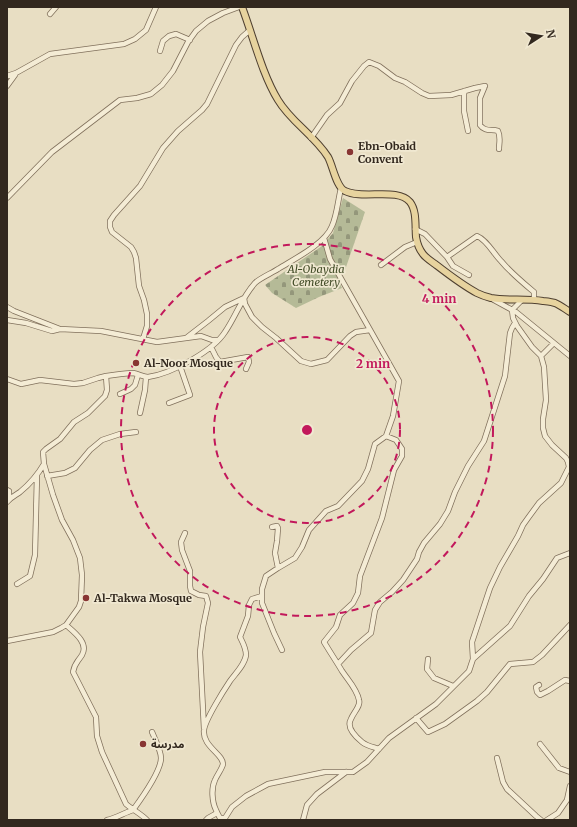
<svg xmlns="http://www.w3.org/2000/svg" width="577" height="827" font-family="Merriweather,'Noto Sans Arabic',serif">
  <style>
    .cemetery { fill: url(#cemetery-stones) }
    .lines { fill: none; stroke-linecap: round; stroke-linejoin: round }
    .minor-casing { stroke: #80705c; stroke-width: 6 }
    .major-casing { stroke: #4e3f30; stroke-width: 8 }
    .minor { stroke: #f4ecd5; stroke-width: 4.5 }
    .major { stroke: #e7d39e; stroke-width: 6 }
    .ring { fill: none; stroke: #c2185b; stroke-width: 2; stroke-dasharray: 7 5 }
    .poi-dot { fill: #883533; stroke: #f0e8d1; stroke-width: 1.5 }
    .labels { text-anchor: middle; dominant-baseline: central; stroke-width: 3.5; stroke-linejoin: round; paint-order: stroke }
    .poi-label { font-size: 11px; font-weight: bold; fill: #32281e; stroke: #f0e8d1; text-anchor: start }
    .park-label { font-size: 11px; font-style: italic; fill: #424c27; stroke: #f0e8d1 }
    .centre { fill: #c2185b; stroke: #f0e8d1; stroke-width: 2 }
    .ring-label { font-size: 12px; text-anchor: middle; font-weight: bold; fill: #c2185b; stroke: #f0e8d1; stroke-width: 3.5; stroke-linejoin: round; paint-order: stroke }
  </style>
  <defs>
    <pattern id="cemetery-stones" width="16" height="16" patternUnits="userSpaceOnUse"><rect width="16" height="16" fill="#b5ba97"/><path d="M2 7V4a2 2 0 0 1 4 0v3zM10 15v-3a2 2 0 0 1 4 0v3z" fill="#94977b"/></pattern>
  </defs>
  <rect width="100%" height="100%" fill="#e8dec3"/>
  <path class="cemetery" d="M343,198L365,212L345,270L338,280L342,288L319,297L296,308L272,293L265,285L322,246L333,233Z"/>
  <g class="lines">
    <g class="minor-casing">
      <path id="minor" d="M50,14L56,7
        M160,51L163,41L169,36L176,34L190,40
        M7,76L16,73L50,54L124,44L135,39L146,30L156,7
        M7,86L15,75
        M485,86L480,98V125C485,132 491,129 498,131C501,137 499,143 499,149
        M464,91V111L468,131
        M311,138L327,115L340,103L352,81L364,66L369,62L379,66L395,78L405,82L422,93L429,96L451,95L475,88L485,86
        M7,198L52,152L120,100L137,98L151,94L162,85L173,71L188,42L196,31L208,21L223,13L239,7
        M415,229L425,234L447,257
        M381,265L405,247L417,242
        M469,275L453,266L447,257L477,236C487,240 493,253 501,261C511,273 522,282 534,292V300
        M494,300L516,312L570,356
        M7,307L14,311L60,329L101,331L157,342L201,336L212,340H218
        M7,320L26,323L52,331L60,329
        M186,338L208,321L225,307L244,298L245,304L252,317L262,327L276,338L301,361L311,364L327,360L350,336L356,332L370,330
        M143,339L147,326V314L144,300L139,286L136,258L134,252L131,247L112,232L110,227V221L114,215L140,186L163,148L178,131L202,110L207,104L236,45L242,37L250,30
        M211,347L216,357L220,362L248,357L249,362L246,369
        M541,356L554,343
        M7,379L21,384L40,380L74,384L83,383L98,378L106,376
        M120,394L131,389L135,385L138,375
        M169,403L190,395L180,366
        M140,413L145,390L146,377
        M47,476L65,473L75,468L90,450L102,440L120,434L136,432
        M7,490L9,491V499
        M7,502C11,497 16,495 20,492C31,483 37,476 44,464
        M272,527L277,526L278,528L277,541L275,553L278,568
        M185,533L181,542L182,550L190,571V586L191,591L199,595L206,596L208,603L203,627L200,652L204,729
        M17,584L30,576L35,555L37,475
        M66,625C74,632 89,643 82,655C77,663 75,662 73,672L96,717L97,736L102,752L126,804C133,810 141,814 147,820
        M7,641L53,632L61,628L66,625L79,607L81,601L82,575L80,558L73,540L62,520L53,495L44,464L43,452L46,449L60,439L74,422L88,413L105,396L107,390L106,376C115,375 125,373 133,373C139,374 143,377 148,377C171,374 213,351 225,332C236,316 242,297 255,283C260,278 272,273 278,269C294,259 325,244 332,226C337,215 338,200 341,188
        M282,650L274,633L262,603V589L266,576L278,568L295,558L302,547L309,530L326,511L338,506L362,481L368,469L375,444L386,436L393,416L399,381L330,259L324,238
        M428,659L427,669L434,678L453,686
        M473,659L472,642L490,588L500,567L518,536L523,525L528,518L539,503L561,483L569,467L568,462L566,458L552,445L545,436L543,428V419L546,400L544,367L541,356L532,347L517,326L513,318L512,310L522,300
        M338,664L351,650L371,633L375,610L380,602L392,592L403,580L417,559L419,552L424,543L440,524L448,511L455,492L468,466L484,441L505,376L510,333L512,328L515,323
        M539,685L536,687L537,692L540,695L548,691L565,680L570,681
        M416,718L428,732L445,724L477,701L487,692L510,664L533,662L542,655L570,625
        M540,744L559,768L570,772
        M379,749C373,747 367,746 362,742C356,737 346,727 351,719C353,713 361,706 359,700C357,689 348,680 342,671C336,661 330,652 324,642L336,627L340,615L353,603L358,593L360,576L382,518L394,470L402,456V449L396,440L386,436
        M497,758L503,782L507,789L536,816L541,820
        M225,818H220C219,816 217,813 216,810C212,802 211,788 215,780C217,775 222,769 223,764C223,754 202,746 204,730C205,720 224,690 230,681C236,673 245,664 246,655C246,648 243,643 240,637L248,616L249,605L252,599L262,596
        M107,820C116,818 124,813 133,810C141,799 161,772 161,758C161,751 155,739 152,732
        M206,820L208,818L217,813
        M225,820V818L232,807L246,796L268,784L325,772H353L367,762L389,738L436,704L469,671L473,659L510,626L529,596L543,579L557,558L570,553
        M303,820L307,805L317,794L346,772
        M547,820L558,813L567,800L570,786"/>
    </g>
    <g class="major-casing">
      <path id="major" d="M242,7C253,36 262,74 278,100C291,122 314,135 328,157C333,166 336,187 345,191C362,200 398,187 410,202C417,211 415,226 416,237C417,243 419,249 423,254C426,258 431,261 435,264C448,274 462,285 477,293C481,295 487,297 491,298C508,301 526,298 543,301C546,301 551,302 555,303C560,305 565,309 570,312"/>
    </g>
    <use href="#minor" class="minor"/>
    <use href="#major" class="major"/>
  </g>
  <g class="ring">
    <circle cx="307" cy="430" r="93"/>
    <circle cx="307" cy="430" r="186"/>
  </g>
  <g class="poi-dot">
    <circle cx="350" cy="152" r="4"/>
    <circle cx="136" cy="363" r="4"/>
    <circle cx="86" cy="598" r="4"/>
    <circle cx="143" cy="744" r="4"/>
  </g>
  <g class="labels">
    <g class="poi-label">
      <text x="358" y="146">Ebn-Obaid<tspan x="358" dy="13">Convent</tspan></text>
      <text x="144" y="363">Al-Noor Mosque</text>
      <text x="94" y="598">Al-Takwa Mosque</text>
      <text x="151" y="744">مدرسة</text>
    </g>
    <g class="park-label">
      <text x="316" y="269">Al-Obaydia<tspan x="316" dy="13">Cemetery</tspan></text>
    </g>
  </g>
  <circle cx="307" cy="430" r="6" class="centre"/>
  <g class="ring-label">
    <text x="439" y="303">4 min</text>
    <text x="373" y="368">2 min</text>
  </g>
  <rect width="577" height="827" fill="none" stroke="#32281e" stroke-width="16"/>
  <g transform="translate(541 36) rotate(78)" stroke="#f0e8d1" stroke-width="3" paint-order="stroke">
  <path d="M0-3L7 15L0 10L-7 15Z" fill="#32281e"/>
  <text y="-6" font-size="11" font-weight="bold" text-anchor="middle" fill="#32281e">N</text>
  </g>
</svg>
